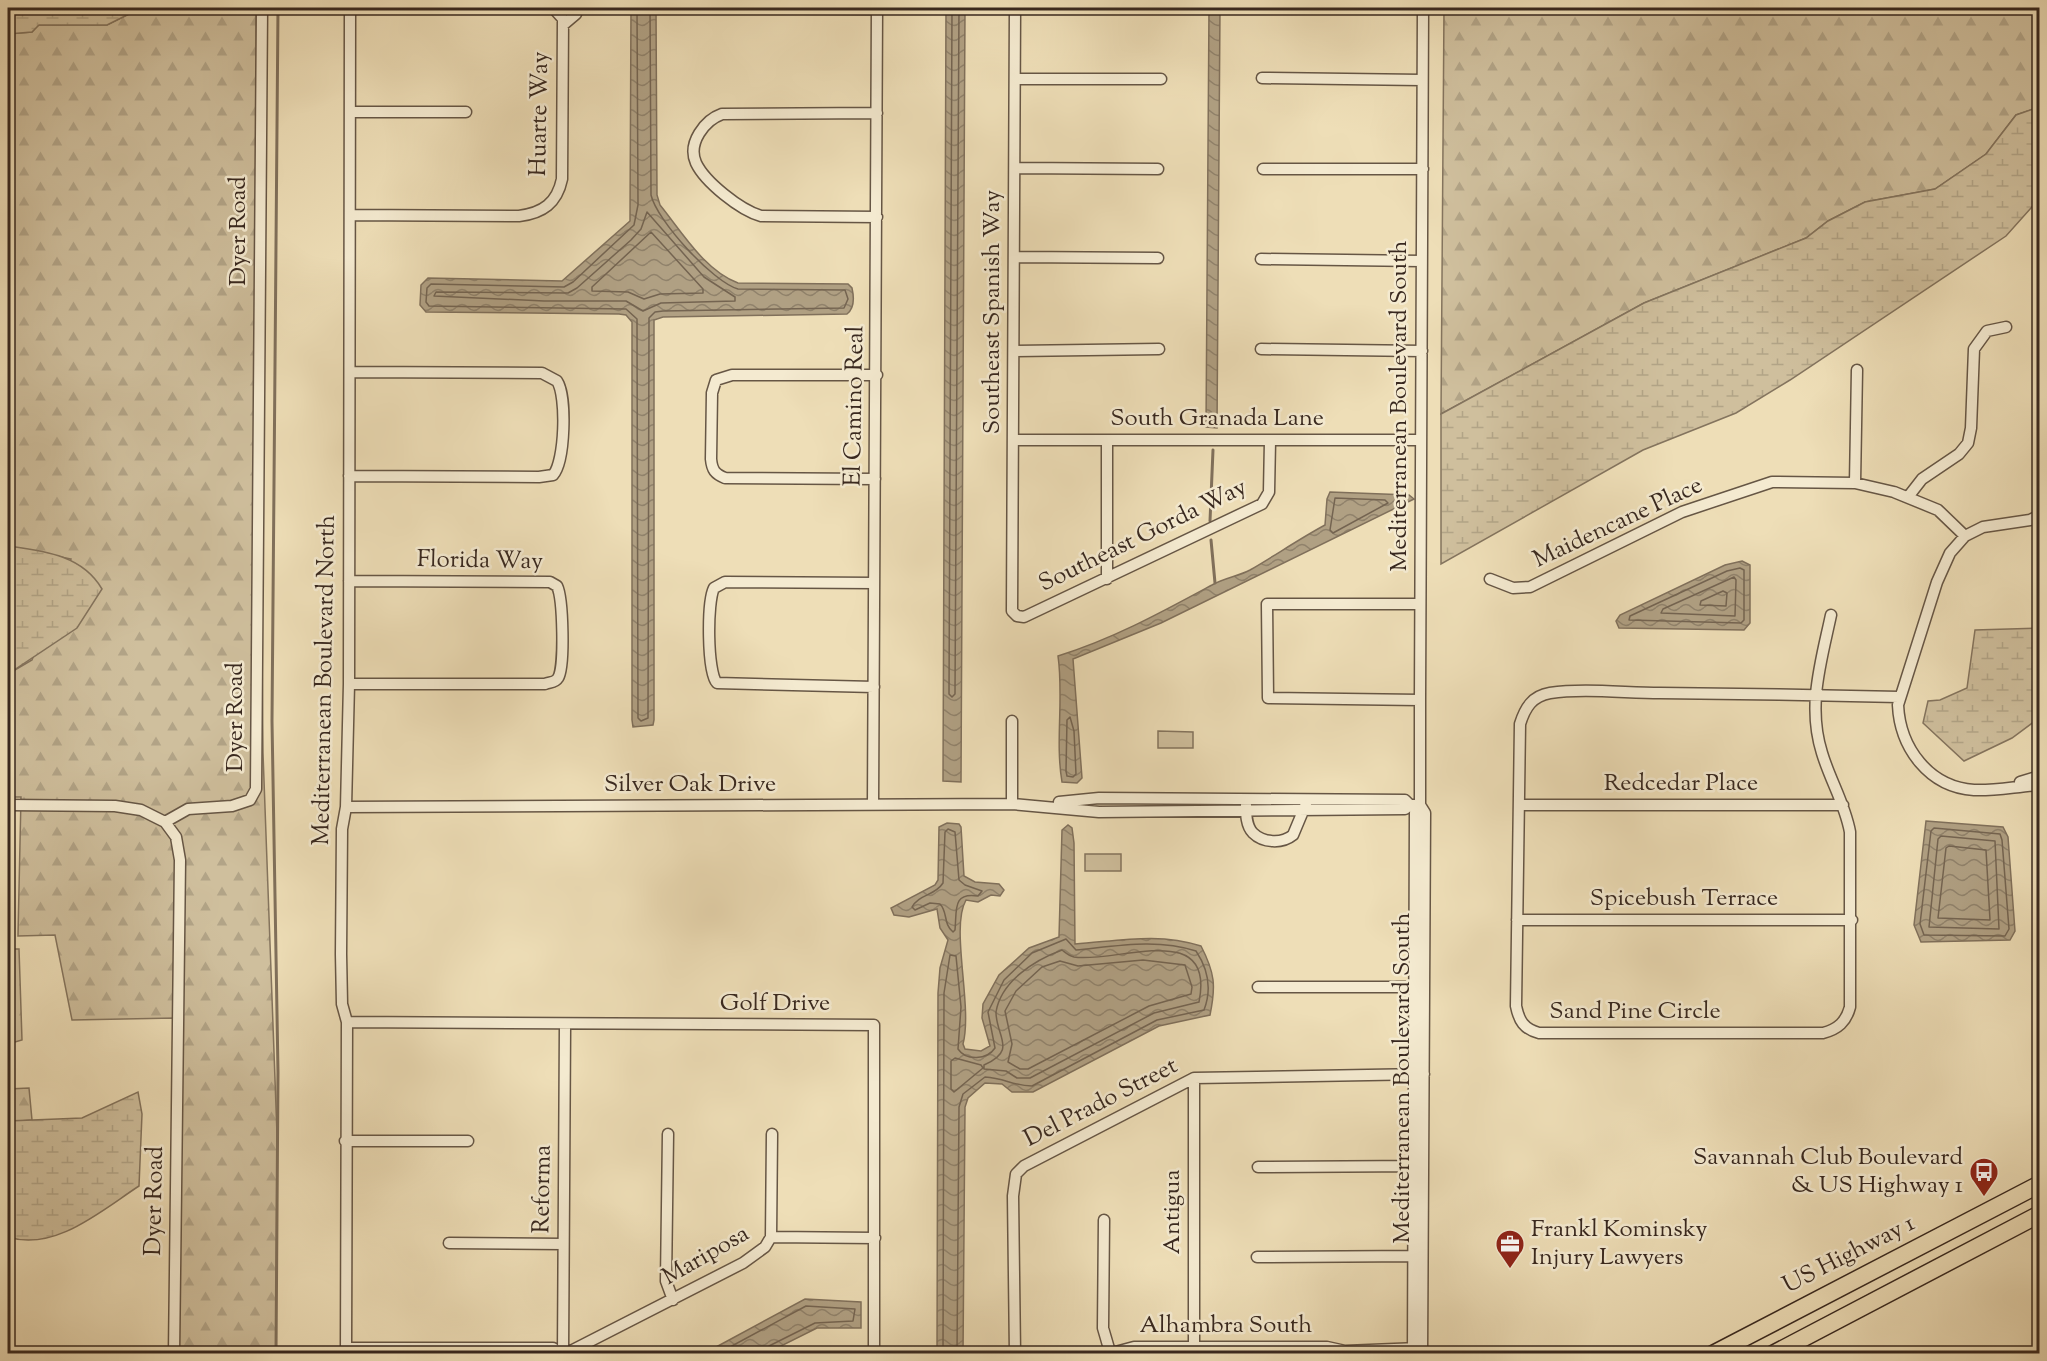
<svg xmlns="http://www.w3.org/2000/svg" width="2047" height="1361" font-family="'Sorts Mill Goudy',serif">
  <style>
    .forest { fill: url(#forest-firs); stroke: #84745e; stroke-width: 1.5 }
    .wetland { fill: url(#wetland-marsh); stroke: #84745e; stroke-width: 1.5 }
    .pitch { fill: #cfbf9d; stroke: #84745e; stroke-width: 1.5 }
    .water { fill: url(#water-waves); stroke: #80705b; stroke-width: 1.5 }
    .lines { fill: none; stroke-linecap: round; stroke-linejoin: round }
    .shore { stroke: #746451; stroke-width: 1.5 }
    .stream { stroke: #80705b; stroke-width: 3 }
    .minor-casing { stroke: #665645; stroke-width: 13 }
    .primary-casing { stroke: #38281f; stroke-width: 19 }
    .minor { stroke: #f4ead0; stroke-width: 10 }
    .primary { stroke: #eedeb7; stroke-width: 16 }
    .labels { text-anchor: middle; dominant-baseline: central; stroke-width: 5; stroke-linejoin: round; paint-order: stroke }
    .street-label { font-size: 24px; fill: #38281f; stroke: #f4ead0 }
    .poi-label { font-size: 24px; fill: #38281f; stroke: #f4ead0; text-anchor: end }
  </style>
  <defs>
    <pattern id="forest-firs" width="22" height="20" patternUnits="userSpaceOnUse" patternTransform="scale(1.5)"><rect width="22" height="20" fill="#cfbf9d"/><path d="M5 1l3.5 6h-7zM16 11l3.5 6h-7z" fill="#b2a487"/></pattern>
    <pattern id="wetland-marsh" width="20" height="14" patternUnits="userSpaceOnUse" patternTransform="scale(1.5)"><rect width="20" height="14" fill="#cfbf9d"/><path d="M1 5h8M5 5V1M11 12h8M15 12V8" fill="none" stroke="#b2a487"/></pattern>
    <pattern id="water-waves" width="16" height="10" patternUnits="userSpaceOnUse" patternTransform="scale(1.5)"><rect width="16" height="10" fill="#b0a083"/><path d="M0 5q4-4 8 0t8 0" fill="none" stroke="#90826b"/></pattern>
  </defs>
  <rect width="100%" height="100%" fill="#eedeb7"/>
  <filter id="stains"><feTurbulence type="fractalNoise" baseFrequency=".00333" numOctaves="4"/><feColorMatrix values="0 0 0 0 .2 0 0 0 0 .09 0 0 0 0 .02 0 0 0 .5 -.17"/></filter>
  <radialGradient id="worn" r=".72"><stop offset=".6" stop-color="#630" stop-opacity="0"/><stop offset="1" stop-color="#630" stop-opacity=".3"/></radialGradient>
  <path class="forest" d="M141,8H256L263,753L277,1134L276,1353H176L175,1018L72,1020L55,935L18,936L21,797H8V674L32,660L71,559L8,546V34L32,32L38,25H107Z
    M1444,8H2039V107L2016,115L1986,154L1935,189L1865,202L1828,221L1806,238L1644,303L1441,414Z
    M8,949H19L22,1040L8,1044Z
    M29,1088L32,1120L8,1122V1089Z"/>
  <path class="wetland" d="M8,8H141L107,25H39L32,32L8,34Z
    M2039,107V199L2006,236L1790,380L1736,413L1643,450L1441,564V414L1644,303L1806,238L1828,221L1865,202L1935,189L1986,154L2016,115Z
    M8,546C44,551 82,555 102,589L77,628L8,674Z
    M2039,628V718L2012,738L1964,761L1923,723L1928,701L1940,700L1967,688L1975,630Z
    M138,1092L142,1114L139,1186C102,1210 55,1252 8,1237V1121L82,1118Z"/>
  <path class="pitch" d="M1158,731L1193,732V748H1158Z
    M1085,854H1121V871H1085Z"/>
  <path class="water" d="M631,8H656L657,195L660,205C682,232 705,271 738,283L848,284L852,288C854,297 855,308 847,314L663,317L654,320V720L653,725L633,727L632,720V322L626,315L619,314L426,312L420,305L421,285L428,278L562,281L630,221Z
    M946,8H965L961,782L943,781Z
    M1209,8H1220L1217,428L1206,427Z
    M1330,492L1409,495L1414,499L1161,623L1073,659L1082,778L1077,783L1062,782C1055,741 1064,698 1058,656C1113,639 1162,612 1212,585C1224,578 1239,576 1250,570C1276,555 1299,539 1325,525L1327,499Z
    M1742,561L1750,565V623L1744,630L1619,628L1616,621L1620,615L1725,565Z
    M1926,821L2003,827L2008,837L2015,931L2010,940L1921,942L1914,925Z
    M947,823L959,824L961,827L964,876L975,882L999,884L1004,890L1000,896L991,895L978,902L966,900C950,928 973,1006 963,1044L965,1049L981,1051L990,1046L982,1018L983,1004L999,975L1029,948L1059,937L1062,830L1068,825L1072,828L1074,843L1075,944C1118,941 1158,932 1201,946C1215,973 1216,986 1210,1015L1159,1026L1033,1092H1012L1002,1084L985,1083L968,1098L965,1107L963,1354L937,1353L938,993L940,968L948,940L940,928L937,909L909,917L894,915L891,908L935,885L938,880L939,827Z
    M805,1299L861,1302V1328H817L767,1353H705Z"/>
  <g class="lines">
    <path class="shore" d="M637,8L638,205L634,225L573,282L564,287L431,284L427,288L426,302L429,306L626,309L637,319L638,718L641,721L648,718L649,318L655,312L663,311L844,308L848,299L845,290L738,289C713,282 657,221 651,195L650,8
      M952,8L949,694L952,697L955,694L959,8
      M647,212L704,277L735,297V301L661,303L643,311L626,301H544L434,296L436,292L568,293L577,288L631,240L641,229Z
      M651,232L703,289V293L660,294L644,299L628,292L592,291V287Z
      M1335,498L1385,500L1388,503L1333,533L1330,530Z
      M1740,568L1744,570V620L1741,623L1629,620L1630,616L1727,571Z
      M1734,577L1736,580L1735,616L1661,613L1663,609Z
      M1723,591L1727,593L1726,606L1700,605L1701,601Z
      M1070,717L1074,731L1076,774L1073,777L1067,776L1066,771L1067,720Z
      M1934,828L2000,834L2002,840L2009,929L2005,936L1924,935L1920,924L1931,831Z
      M948,829L955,832L959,880L965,885L982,891L978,896C952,892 957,910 955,930L953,932C943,924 948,912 940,904L930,903L915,910L912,907C919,894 935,896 943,883L945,832Z
      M1941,836L1995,841L1999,929L1929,927L1938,839Z
      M1949,846L1986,850L1990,920L1938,918L1946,848Z
      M1062,950C1066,953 1069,956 1074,957C1115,964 1216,918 1199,1002L1154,1013L1030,1078H1017L1006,1071L984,1069V1065C1018,1050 996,1037 996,1012C1001,981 1035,960 1062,950Z
      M1143,960L1185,965L1192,987L1191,994L1149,1006L1028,1069H1020L1008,1062L1012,1044L1005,1011L1016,991L1042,967L1060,961L1078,966Z
      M955,1058L981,1065L983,1068L954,1092L951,1089V1061Z
      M717,1354L806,1306L855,1309L853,1321L815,1323L769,1346L766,1354
      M943,1354L944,993L950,955L956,956L961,1007L958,1049C966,1061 987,1060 995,1048L988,1012L1004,980L1032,953L1066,939L1076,950C1116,946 1157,938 1196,951C1208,969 1212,989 1204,1010L1157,1020L1032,1086C1013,1086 1005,1078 985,1077L963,1094L959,1107L957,1354"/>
    <path class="stream" d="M1210,521L1213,450
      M1211,540L1215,583
      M276,1354L278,1072L272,721L278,8"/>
    <g class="minor-casing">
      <path id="minor" d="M350,8H461
        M707,8L877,9
        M1015,8L1012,611L1017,616
        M563,25L576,14L578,8
        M1262,78L1422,80
        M1015,79H1161
        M350,112H466
        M877,113L722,114C705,120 687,143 696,163C705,182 740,210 761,216L877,217
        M1015,168L1158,169
        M1263,169H1423
        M351,215L519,216C543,213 557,203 562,179L563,19L554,9L549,8
        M1015,257L1158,258
        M1261,259L1421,261
        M1261,349L1422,351
        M1014,351L1159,349
        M1013,440H1421
        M1107,440V579
        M349,476L539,477L553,475C565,462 567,396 557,381L542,373L350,372
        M875,479L725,478C715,474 712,470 711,459L712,393L716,380L732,375H877
        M1855,483L1857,370
        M1908,497L1922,479L1959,454L1968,443L1971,428L1974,349L1987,331L2006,327
        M2040,515L2030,520L1983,527L1965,536L1950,553L1937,582L1898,705C1900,748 1929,787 1974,790C1996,791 2018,786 2040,785
        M1490,579L1513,588L1530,587L1682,512L1772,482L1855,483L1894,492L1938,510L1965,536
        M874,583L725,582L714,588C707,602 707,672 717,683L874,687
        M1420,604H1267L1268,698L1420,700
        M1831,615C1821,662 1807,706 1822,753C1830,780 1845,804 1850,832V1007C1846,1022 1838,1029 1823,1033H1539C1524,1029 1519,1021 1516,1006L1520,724C1525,708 1532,696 1550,693C1583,688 1626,693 1660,693C1740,694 1819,695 1899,697
        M1017,616L1024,617L1262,504L1269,492L1270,441
        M349,684H545C550,682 555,683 558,678C565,667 563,598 557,586L550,582L349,581
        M1012,721V804
        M2020,782L2040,776
        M1059,802L1099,798L1405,800L1410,805
        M8,805L115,806L141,810L165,822
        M873,805L877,8
        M1246,805C1246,814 1246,826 1253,833C1263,843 1282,844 1293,835L1306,804
        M1420,805L1425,813L1422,1354
        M1520,805H1843
        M346,807L1012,804L1099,812L1405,809L1410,805H1420
        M1517,920H1852
        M1258,987H1420
        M347,1022L874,1025V1354
        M668,1134L666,1281L673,1300
        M345,1141H468
        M1258,1167L1419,1166
        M1104,1220L1103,1328L1110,1352
        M771,1237L772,1134
        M449,1243L563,1244
        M1257,1257L1419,1256
        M1194,1346V1078
        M346,1348H553L561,1354
        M174,1354L180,860L176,837L165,822L188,809L232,806L250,800L256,789L262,8
        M346,1354L347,1022L342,1004L341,954L342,829L346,807L349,684L350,8
        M563,1354L565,1026
        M565,1354L743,1263L765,1247L771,1237L875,1238
        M1015,1354L1013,1196L1016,1174L1024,1166L1194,1078L1424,1074
        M1108,1354L1134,1347H1327L1345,1351L1419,1348
        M1413,1354L1415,813L1420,805V700L1423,8"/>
    </g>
    <g class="primary-casing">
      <path id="primary" d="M1713,1354L2040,1184
        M1773,1354L2040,1214"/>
    </g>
    <use href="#minor" class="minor"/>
    <use href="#primary" class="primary"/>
  </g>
  <defs>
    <g id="bus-pin" transform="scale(1.5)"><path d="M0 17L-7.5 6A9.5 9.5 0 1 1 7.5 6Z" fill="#8f2418" stroke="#f4ead0"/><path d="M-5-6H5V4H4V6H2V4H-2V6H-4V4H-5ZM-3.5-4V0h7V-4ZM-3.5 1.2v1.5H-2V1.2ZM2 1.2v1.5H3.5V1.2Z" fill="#fff"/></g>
    <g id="office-pin" transform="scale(1.5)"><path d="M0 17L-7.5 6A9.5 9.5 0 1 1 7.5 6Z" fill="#8f2418" stroke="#f4ead0"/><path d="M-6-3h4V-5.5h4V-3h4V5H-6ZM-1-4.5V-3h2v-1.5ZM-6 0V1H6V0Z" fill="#fff"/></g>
  </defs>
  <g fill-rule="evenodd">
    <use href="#bus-pin" x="1984" y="1172"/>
    <use href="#office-pin" x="1510" y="1244"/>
  </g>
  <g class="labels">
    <g class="street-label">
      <text transform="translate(540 114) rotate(-89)">Huarte Way</text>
      <text transform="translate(239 231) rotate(-90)">Dyer Road</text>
      <text transform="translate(993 312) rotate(-90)">Southeast Spanish Way</text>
      <text transform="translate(855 406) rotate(-89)">El Camino Real</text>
      <text transform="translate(1400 406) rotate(-90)">Mediterranean Boulevard South</text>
      <text x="1217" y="419">South Granada Lane</text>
      <text transform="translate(1618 523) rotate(-25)">Maidencane Place</text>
      <text transform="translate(1143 536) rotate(-26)">Southeast Gorda Way</text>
      <text transform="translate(480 561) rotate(1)">Florida Way</text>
      <text transform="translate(325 680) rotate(-89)">Mediterranean Boulevard North</text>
      <text transform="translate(236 717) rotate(-90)">Dyer Road</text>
      <text x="1681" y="784">Redcedar Place</text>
      <text x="690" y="785">Silver Oak Drive</text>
      <text x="1684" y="899">Spicebush Terrace</text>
      <text x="775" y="1004">Golf Drive</text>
      <text x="1635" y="1012">Sand Pine Circle</text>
      <text transform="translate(1403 1078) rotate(-90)">Mediterranean Boulevard South</text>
      <text transform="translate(1101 1103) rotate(-27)">Del Prado Street</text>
      <text transform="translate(543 1189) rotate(-89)">Reforma</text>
      <text transform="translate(155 1201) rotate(-89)">Dyer Road</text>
      <text transform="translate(1173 1212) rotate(-90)">Antigua</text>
      <text transform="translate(1849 1255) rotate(-27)">US Highway 1</text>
      <text transform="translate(706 1256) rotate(-30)">Mariposa</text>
      <text x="1226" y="1326">Alhambra South</text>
    </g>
    <g class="poi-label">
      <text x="1963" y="1158">Savannah Club Boulevard<tspan x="1963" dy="28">&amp; US Highway 1</tspan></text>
      <text x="1531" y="1230" text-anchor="start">Frankl Kominsky<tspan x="1531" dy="28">Injury Lawyers</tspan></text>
    </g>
  </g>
  <rect width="2047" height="1361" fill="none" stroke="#eedeb7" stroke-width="30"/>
  <rect x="9" y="9" width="2029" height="1343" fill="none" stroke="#38281f" stroke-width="3"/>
  <rect x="15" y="15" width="2017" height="1331" fill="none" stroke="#38281f" stroke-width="1.5"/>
  <rect width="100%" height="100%" filter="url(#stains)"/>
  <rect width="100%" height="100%" fill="url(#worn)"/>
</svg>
